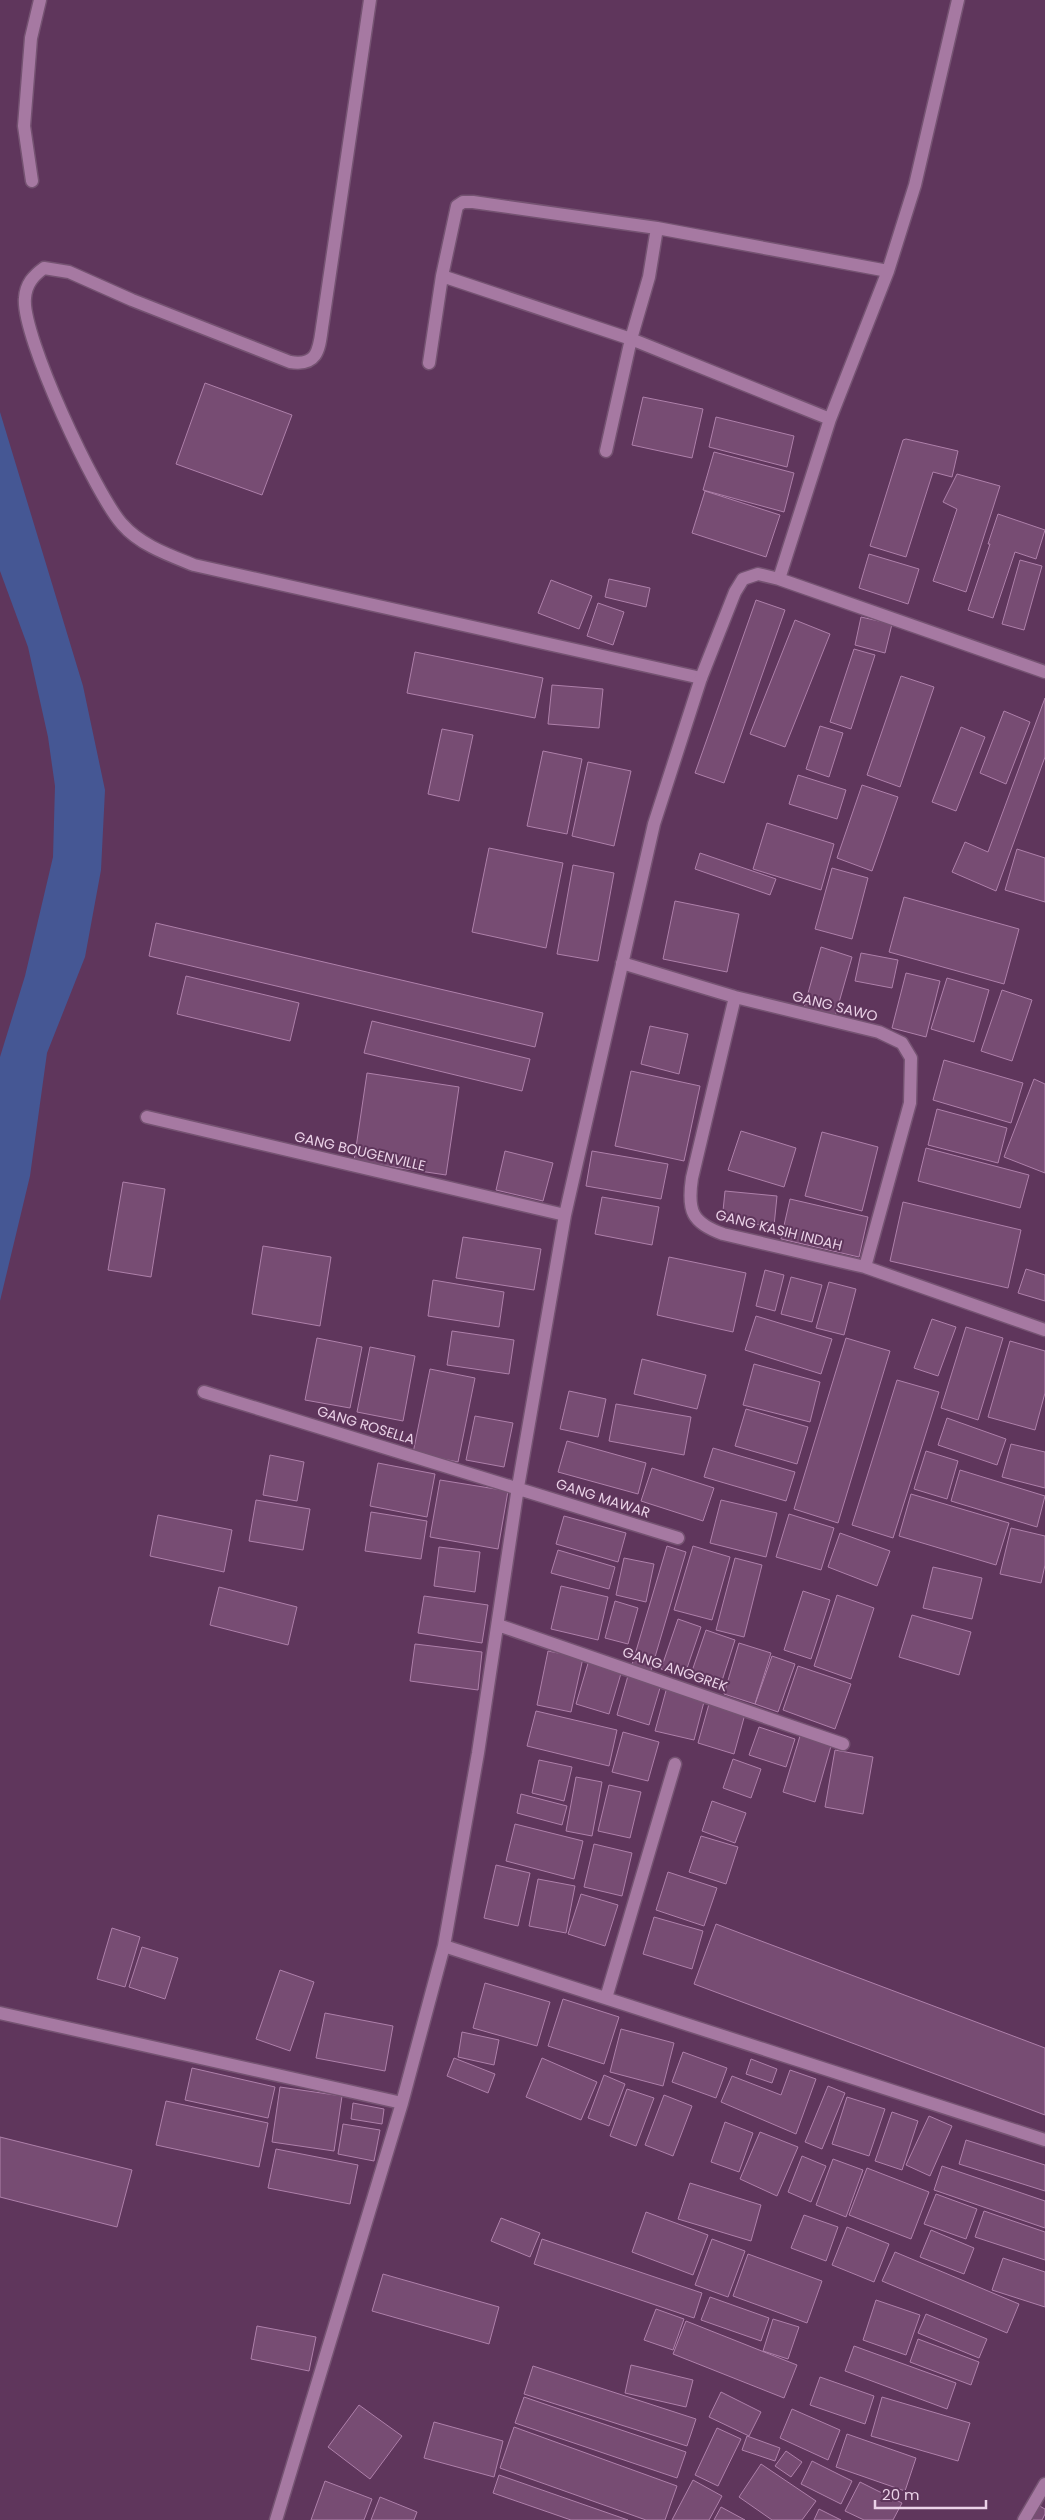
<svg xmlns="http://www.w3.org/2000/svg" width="1045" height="2520" font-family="Poppins,sans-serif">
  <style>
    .water { fill: #455794 }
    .building { fill: #774c73; stroke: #ae80aa }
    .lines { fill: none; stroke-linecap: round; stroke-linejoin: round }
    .service-casing { stroke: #755372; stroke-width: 15 }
    .minor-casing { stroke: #755372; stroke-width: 15 }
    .tertiary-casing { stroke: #755372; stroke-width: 15 }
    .service { stroke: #a679a2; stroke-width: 12 }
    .minor { stroke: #a679a2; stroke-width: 12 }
    .tertiary { stroke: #a679a2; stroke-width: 12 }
    .labels { text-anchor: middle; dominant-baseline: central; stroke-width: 4; stroke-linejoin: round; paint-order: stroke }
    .street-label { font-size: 14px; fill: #ebd2e8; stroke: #5f365c }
  </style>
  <rect width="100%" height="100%" fill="#5f365c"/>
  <path class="water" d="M0,412L83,686L105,790L101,870L85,957L47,1053L30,1176L0,1301V1057L25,976L53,857L55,786L48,737L28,647L0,571Z"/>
  <path class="building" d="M205,383L292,415L262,495L176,464Z
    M643,397L703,409L692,458L632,445Z
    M716,417L794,436L787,467L709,447Z
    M906,439L958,451L952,477L933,472L906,557L870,546L903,440Z
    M714,452L794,473L784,512L703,490Z
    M957,474L1000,486L966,592L933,581L957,509L943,502Z
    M705,491L780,515L766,557L692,533Z
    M998,514L1045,530L1036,559L1015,552L993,618L968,610L990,544H988Z
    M869,554L919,569L908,604L859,588Z
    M1020,560L1042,566L1024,630L1002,624Z
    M609,579L650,588L646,607L605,597Z
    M551,580L592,596L579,629L538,613Z
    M756,600L785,610L724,783L695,773Z
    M598,603L624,612L613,645L587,636Z
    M861,617L892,624L885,653L855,645Z
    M795,620L830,634L785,747L750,734Z
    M854,649L875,655L851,729L830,722Z
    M415,652L543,678L535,718L407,693Z
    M901,676L934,687L900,787L867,775Z
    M552,685L603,689L599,728L548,724Z
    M1045,698V757L996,891L952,872L965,842L988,852Z
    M1004,711L1030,722L1006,784L980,773Z
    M820,726L843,733L829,777L806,769Z
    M961,727L985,737L956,811L932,802Z
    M442,729L473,735L459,801L428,794Z
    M543,751L582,759L567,834L527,826Z
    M588,762L631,771L614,846L572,836Z
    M798,775L846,790L837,819L789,804Z
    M862,785L898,797L872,871L837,858Z
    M767,823L834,844L821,890L753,869Z
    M489,848L563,863L546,948L472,932Z
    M1017,849L1045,858V902L1005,890Z
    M700,853L776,879L770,895L695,869Z
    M573,865L614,873L598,961L557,954Z
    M832,868L868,878L852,939L815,929Z
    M904,897L1019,929L1004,984L889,952Z
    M675,901L739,914L727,972L663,959Z
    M156,923L543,1013L535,1047L149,956Z
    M821,947L852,957L834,1020L803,1011Z
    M861,953L898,960L892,988L855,981Z
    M906,973L940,981L926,1037L892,1028Z
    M186,976L299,1003L290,1041L177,1014Z
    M947,978L989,990L974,1042L931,1029Z
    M1002,990L1032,1000L1012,1061L981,1051Z
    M372,1021L530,1059L522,1091L364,1053Z
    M650,1026L688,1034L679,1074L641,1064Z
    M944,1060L1023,1083L1011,1123L933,1100Z
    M631,1071L700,1086L684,1161L615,1146Z
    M367,1073L459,1087L446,1175L354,1161Z
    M1034,1079L1045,1084V1173L1004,1157Z
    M937,1109L1007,1128L998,1163L928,1145Z
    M741,1131L796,1148L784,1187L728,1170Z
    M822,1132L878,1147L862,1211L805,1196Z
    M926,1148L1029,1175L1020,1208L918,1181Z
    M505,1151L553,1163L543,1201L496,1190Z
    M592,1151L668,1164L661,1199L586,1186Z
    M123,1182L165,1189L151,1277L108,1270Z
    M725,1191L777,1196L774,1226L722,1221Z
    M602,1197L659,1207L652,1245L595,1234Z
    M790,1199L868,1217L859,1257L781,1239Z
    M903,1202L1021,1230L1008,1288L890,1261Z
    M463,1237L541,1249L534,1290L456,1278Z
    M263,1246L331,1257L320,1326L252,1314Z
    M669,1257L746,1273L733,1332L657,1315Z
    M1026,1269L1045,1275V1301L1018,1293Z
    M765,1270L784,1275L775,1311L756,1306Z
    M791,1277L822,1285L812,1322L781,1314Z
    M433,1280L504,1292L499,1327L428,1316Z
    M829,1282L856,1289L844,1335L816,1328Z
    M756,1316L832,1339L821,1374L745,1350Z
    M932,1319L956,1327L938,1376L914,1368Z
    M966,1327L1003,1338L978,1420L941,1408Z
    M452,1331L514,1340L509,1374L447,1365Z
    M317,1338L362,1347L350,1408L305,1400Z
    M846,1338L890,1351L838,1523L794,1509Z
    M1010,1341L1045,1351V1393L1035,1430L988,1417Z
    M370,1347L415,1356L403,1421L357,1412Z
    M642,1359L706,1375L697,1409L634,1394Z
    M754,1364L820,1382L810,1422L743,1405Z
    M430,1369L475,1378L458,1462L413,1453Z
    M897,1380L939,1392L893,1538L852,1525Z
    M569,1391L606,1399L598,1437L560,1429Z
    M616,1404L691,1417L684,1455L609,1441Z
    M746,1409L808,1427L797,1464L735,1446Z
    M475,1416L513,1423L504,1467L466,1460Z
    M947,1418L1006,1439L997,1465L938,1445Z
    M567,1441L646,1463L638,1494L558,1472Z
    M1011,1444L1045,1452V1488L1002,1477Z
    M713,1448L795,1472L786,1501L704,1477Z
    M926,1451L958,1461L947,1499L914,1489Z
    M270,1455L304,1462L297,1501L263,1495Z
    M378,1463L435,1474L427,1517L370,1506Z
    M652,1468L714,1488L703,1521L641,1501Z
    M960,1470L1045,1496L1037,1527L951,1501Z
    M440,1480L508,1491L498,1549L430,1537Z
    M911,1494L1009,1523L996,1565L899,1536Z
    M256,1500L310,1509L303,1550L249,1541Z
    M721,1500L777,1513L766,1557L710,1543Z
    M371,1512L427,1521L421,1559L365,1551Z
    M789,1514L834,1528L821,1570L776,1557Z
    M158,1515L232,1530L224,1572L150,1556Z
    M564,1516L626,1533L618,1562L556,1544Z
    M1011,1528L1045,1536V1565L1041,1583L1000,1574Z
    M840,1533L890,1551L877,1586L828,1567Z
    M667,1546L686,1552L650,1674L631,1668Z
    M693,1546L730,1557L712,1620L674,1610Z
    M439,1547L480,1552L475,1592L434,1586Z
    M558,1550L615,1567L609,1589L551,1573Z
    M624,1558L654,1564L646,1602L616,1595Z
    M735,1558L762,1565L744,1637L716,1630Z
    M933,1567L982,1578L972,1619L923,1608Z
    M561,1586L608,1597L598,1640L551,1629Z
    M219,1587L297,1607L288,1645L210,1625Z
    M803,1591L830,1600L811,1659L784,1650Z
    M837,1595L874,1608L851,1679L814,1666Z
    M424,1596L488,1605L482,1643L418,1633Z
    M615,1601L638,1608L628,1644L605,1638Z
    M912,1615L971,1632L959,1675L899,1657Z
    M678,1619L701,1627L684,1677L661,1669Z
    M706,1630L735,1640L720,1687L690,1677Z
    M739,1643L771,1653L755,1704L724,1694Z
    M415,1644L482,1652L478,1690L410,1681Z
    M548,1651L583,1658L571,1712L537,1705Z
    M772,1656L795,1664L778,1712L755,1704Z
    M589,1660L622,1670L609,1714L576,1704Z
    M798,1666L851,1684L835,1729L783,1710Z
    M629,1672L662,1681L649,1725L617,1715Z
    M667,1687L705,1698L694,1740L655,1731Z
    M709,1704L745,1714L734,1754L698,1743Z
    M536,1711L617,1730L609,1766L527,1746Z
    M759,1727L795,1739L786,1767L749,1755Z
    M623,1732L659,1742L648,1781L612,1772Z
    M800,1736L831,1746L815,1802L783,1792Z
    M835,1750L873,1757L863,1814L825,1807Z
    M733,1759L761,1769L751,1798L723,1788Z
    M539,1760L572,1767L564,1801L532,1793Z
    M576,1777L602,1782L592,1836L566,1831Z
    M609,1785L641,1792L630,1838L598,1831Z
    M521,1794L567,1806L562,1825L517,1813Z
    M712,1801L746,1813L735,1843L702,1831Z
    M515,1824L583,1841L574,1879L506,1861Z
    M701,1836L738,1847L726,1884L689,1872Z
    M594,1844L632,1853L622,1896L584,1887Z
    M496,1865L530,1873L518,1926L484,1918Z
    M668,1872L717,1888L704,1926L656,1910Z
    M538,1879L575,1886L566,1933L529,1926Z
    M581,1894L618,1905L605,1946L568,1934Z
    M654,1917L703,1931L692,1969L643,1954Z
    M716,1924L1045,2048V2115L694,1984Z
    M112,1928L140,1937L125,1987L97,1979Z
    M142,1947L178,1958L165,1999L129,1987Z
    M280,1970L314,1982L290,2051L256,2039Z
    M485,1983L550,2002L537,2046L473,2028Z
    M563,1999L619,2017L604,2064L548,2046Z
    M325,2013L393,2026L385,2071L316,2058Z
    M621,2029L674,2043L663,2086L610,2072Z
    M462,2032L499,2040L494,2065L458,2057Z
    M683,2052L727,2068L716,2098L672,2082Z
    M454,2058L495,2074L488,2093L447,2076Z
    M542,2058L597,2082L581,2120L526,2097Z
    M751,2059L777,2069L772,2083L746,2074Z
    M192,2068L275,2087L268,2118L185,2100Z
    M790,2070L816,2079L796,2134L721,2102L732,2076L781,2095Z
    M604,2075L625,2084L609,2126L588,2118Z
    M828,2086L845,2093L822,2149L805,2142Z
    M280,2087L342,2096L334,2151L272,2142Z
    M627,2089L654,2098L636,2146L610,2136Z
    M664,2095L692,2106L673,2156L645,2145Z
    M847,2097L885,2109L869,2156L832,2144Z
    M166,2101L268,2123L259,2167L156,2145Z
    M353,2103L384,2109L382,2124L351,2119Z
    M892,2112L918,2121L902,2170L875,2161Z
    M929,2116L952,2126L930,2176L906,2165Z
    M725,2122L753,2133L739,2172L711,2162Z
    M343,2124L380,2130L374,2161L338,2154Z
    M760,2132L798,2147L777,2196L740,2179Z
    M0,2137L132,2170L117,2227L0,2197Z
    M966,2140L1045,2165V2191L959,2164Z
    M276,2149L358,2165L350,2204L268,2188Z
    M802,2156L826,2166L811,2202L788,2192Z
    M833,2159L863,2170L846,2217L816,2205Z
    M942,2166L1045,2201V2228L934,2190Z
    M867,2168L929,2192L911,2239L849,2215Z
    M690,2183L761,2205L751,2241L678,2219Z
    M936,2194L977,2209L966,2239L924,2224Z
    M984,2211L1045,2232V2260L975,2237Z
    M646,2212L708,2235L693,2275L632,2252Z
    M804,2215L838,2227L826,2261L791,2248Z
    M501,2218L540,2233L530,2257L491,2241Z
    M847,2227L889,2244L874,2282L832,2265Z
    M931,2230L974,2248L964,2274L920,2257Z
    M542,2239L702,2293L694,2318L534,2264Z
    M712,2239L745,2251L728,2297L695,2285Z
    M895,2252L1019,2304L1007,2333L882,2281Z
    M748,2254L822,2281L807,2323L733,2296Z
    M1003,2258L1045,2272V2307L992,2290Z
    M383,2274L499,2307L489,2344L372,2311Z
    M710,2297L769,2318L761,2341L701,2320Z
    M876,2300L920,2315L906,2355L863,2340Z
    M656,2309L684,2319L673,2350L644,2340Z
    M926,2314L987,2339L979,2358L918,2333Z
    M773,2319L799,2327L788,2359L763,2351Z
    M686,2321L797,2365L784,2398L673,2354Z
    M257,2326L316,2337L309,2371L251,2359Z
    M918,2339L979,2362L971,2385L910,2362Z
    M854,2346L956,2383L947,2409L845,2371Z
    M631,2365L693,2380L686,2407L625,2393Z
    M533,2366L696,2419L687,2446L524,2394Z
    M820,2377L874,2396L865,2424L810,2405Z
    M721,2392L761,2412L749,2436L709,2417Z
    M524,2397L686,2452L677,2478L515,2423Z
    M882,2397L970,2423L958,2461L871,2436Z
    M359,2405L402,2436L370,2479L328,2447Z
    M792,2409L840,2430L828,2460L780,2438Z
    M434,2422L503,2441L494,2477L424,2458Z
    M514,2427L677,2486L665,2520H646L500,2468Z
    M717,2428L741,2439L718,2486L695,2475Z
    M847,2434L916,2458L905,2491L836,2467Z
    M747,2436L780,2448L775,2461L742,2450Z
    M786,2451L802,2462L791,2477L775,2466Z
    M812,2461L852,2481L841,2504L801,2484Z
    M761,2464L816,2501L802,2520H772L739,2497Z
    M499,2475L628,2520H571L493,2493Z
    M693,2480L722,2496L709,2520H672Z
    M325,2481L372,2499L364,2520H311Z
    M860,2482L902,2503L893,2520H864L845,2511Z
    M380,2497L417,2512L414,2520H371Z
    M1034,2503L1045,2509V2514L1042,2520H1025Z
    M721,2507L745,2520H714Z
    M819,2509L841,2520H814Z"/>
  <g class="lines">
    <g class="service-casing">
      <path id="service" d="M370,0L323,321C319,345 321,367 290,362L132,300L69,272L44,268C33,276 26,284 25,298C21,335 96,495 122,524C140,545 169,555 194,565L701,678
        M32,181L24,126L31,38L40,0"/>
    </g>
    <g class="minor-casing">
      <path id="minor" d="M657,228L888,271
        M442,276L457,206L463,202H473L657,228L649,277L631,339L606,451
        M429,363L442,276L631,339L830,419
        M779,579L1045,672
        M622,963L735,997L879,1032L902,1043L911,1058L910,1103L865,1267
        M735,997L692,1178C687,1211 692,1223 723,1234L865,1267L1045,1330
        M147,1117L565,1215
        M204,1392L678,1538
        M498,1625L843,1744
        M444,1946L1045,2140
        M606,1998L675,1764
        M0,2013L402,2103
        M276,2520L402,2103L444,1946L478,1753L518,1487L565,1215L654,824L701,678L735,592L743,579L758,574L779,579L830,419L888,271L915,185L958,0"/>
    </g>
    <g class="tertiary-casing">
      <path id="tertiary" d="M1024,2520L1045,2484"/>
    </g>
    <use href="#service" class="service"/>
    <use href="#minor" class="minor"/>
    <use href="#tertiary" class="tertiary"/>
  </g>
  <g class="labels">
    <g class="street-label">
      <text transform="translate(835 1006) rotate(14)">GANG SAWO</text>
      <text transform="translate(360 1151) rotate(13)">GANG BOUGENVILLE</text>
      <text transform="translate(779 1230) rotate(14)">GANG KASIH INDAH</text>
      <text transform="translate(366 1425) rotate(17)">GANG ROSELLA</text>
      <text transform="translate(603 1498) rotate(18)">GANG MAWAR</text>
      <text transform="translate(675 1669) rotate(19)">GANG ANGGREK</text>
    </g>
  </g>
  <path d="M875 2500v8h111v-8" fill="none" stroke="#ebd2e8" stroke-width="2.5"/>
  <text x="882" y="2500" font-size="15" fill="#ebd2e8" stroke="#5f365c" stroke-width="4" paint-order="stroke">20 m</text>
</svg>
